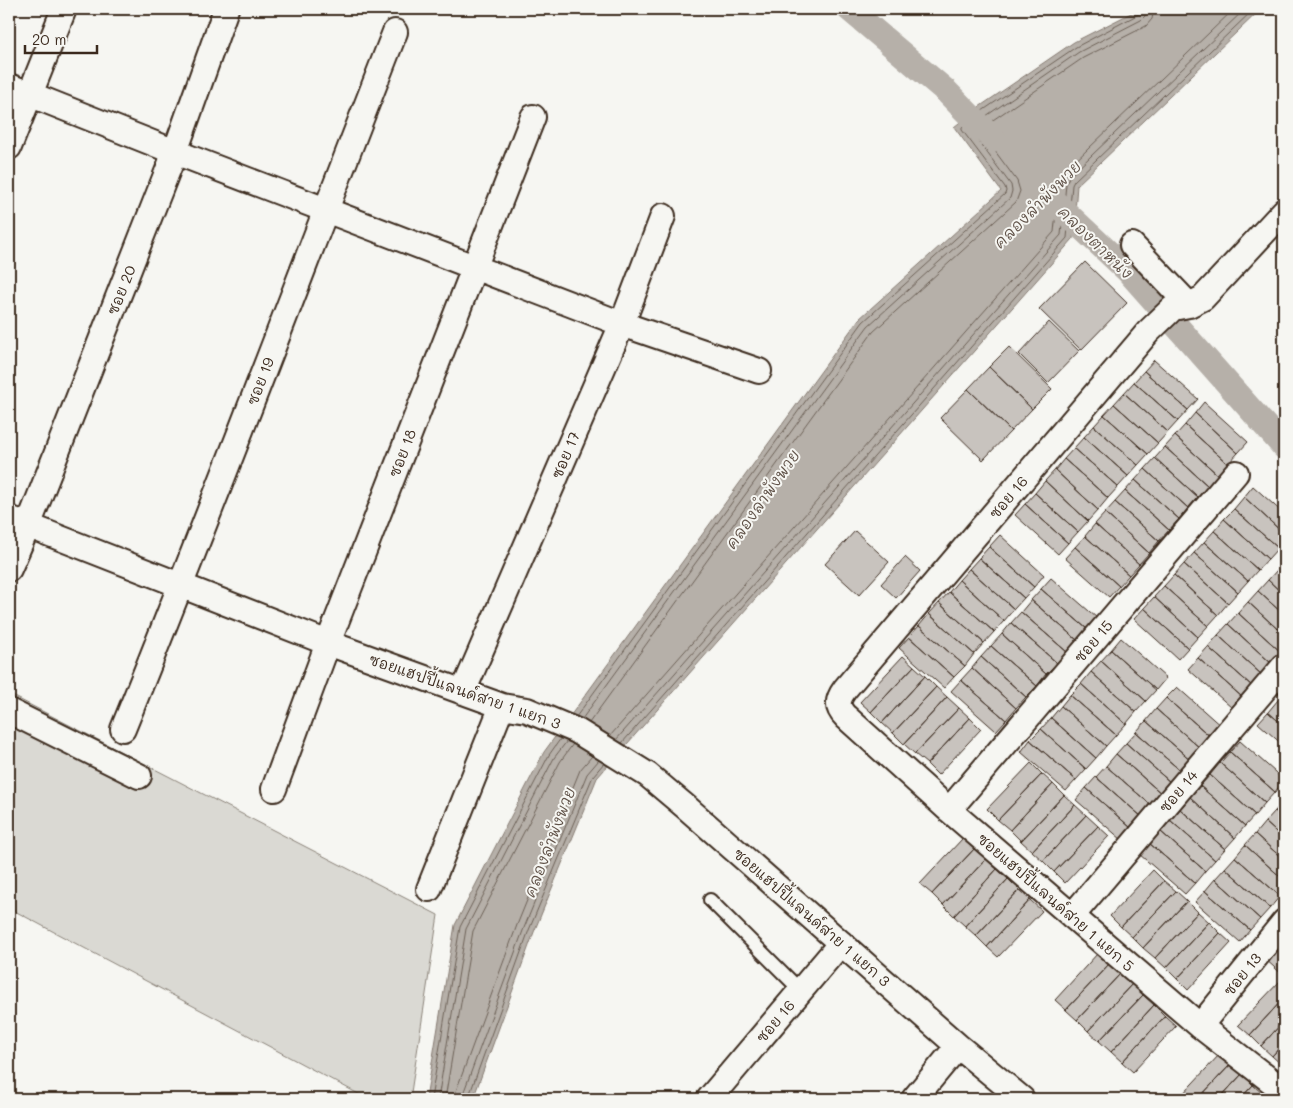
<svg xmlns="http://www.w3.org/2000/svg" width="1293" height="1108" font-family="Mali,'Playpen Sans Thai',sans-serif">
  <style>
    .green { fill: #dad9d3; stroke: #8a8278 }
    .water { fill: #b6b0a9; stroke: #857a71 }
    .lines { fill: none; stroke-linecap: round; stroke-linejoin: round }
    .shore { stroke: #6c6056; stroke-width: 1 }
    .canal { stroke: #b6b0a9; stroke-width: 25 }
    .building { fill: #c8c3be; stroke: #3b2a1e }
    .lane-casing { stroke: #3b2a1e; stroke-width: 16 }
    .street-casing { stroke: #3b2a1e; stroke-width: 28 }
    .lane { stroke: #f6f6f2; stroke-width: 12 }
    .street { stroke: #f6f6f2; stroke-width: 24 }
    .labels { text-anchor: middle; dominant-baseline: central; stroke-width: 4; stroke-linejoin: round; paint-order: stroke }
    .street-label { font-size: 15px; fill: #3b2a1e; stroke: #f6f6f2 }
    .water-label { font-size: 16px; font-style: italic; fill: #605248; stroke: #f6f6f2 }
  </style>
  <rect width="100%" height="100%" fill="#f6f6f2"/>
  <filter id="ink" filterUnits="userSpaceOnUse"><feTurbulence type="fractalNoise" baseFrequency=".02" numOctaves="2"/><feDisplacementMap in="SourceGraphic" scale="10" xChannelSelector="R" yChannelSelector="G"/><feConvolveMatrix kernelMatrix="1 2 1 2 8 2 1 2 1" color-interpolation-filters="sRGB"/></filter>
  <g filter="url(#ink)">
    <path class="green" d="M9,694L438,915L410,1099H368L9,908Z"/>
    <path class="water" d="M1139,9H1261L1077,185L1073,239L597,778L534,932L473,1099H426L455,925L544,752L859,319L1001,191L954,127L979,107L1074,42Z"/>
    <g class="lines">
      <path class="shore" d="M576,717L863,322L1005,194L1006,191L1005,187L962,130V127L982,111L1076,47L1137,15L1140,13V9
        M582,719L868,326L1010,198L1012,191L1011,185L971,131V128L986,116L1079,52L1141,20L1145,16L1147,9
        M589,723L873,332L1016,202L1020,191L1017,181L981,132V129L990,122L1083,58L1146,26L1152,19L1154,9
        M610,736L1054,232L1059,183L1060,177L1064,172L1234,9
        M616,740L1061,235L1066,184L1069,177L1245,9
        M622,743L1067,238L1072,185L1074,181L1254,9
        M431,1099L460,927L549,755L561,738
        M438,1099L466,929L554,758L567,741
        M445,1099L473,931L560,762L573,744
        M455,1099L456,1091L517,925L580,770L592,756
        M463,1099V1094L524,928L587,774L599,760
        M469,1099V1096L529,930L593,776L604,763"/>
      <path class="canal" d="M849,9L946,91L994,140
        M1049,197L1127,270L1284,447"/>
    </g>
    <path class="building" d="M1085,262L1127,303L1081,350L1039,309Z
      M1049,322L1079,351L1048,383L1019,354Z
      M1009,347L1052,389L1032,409L989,367Z
      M1154,360L1198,399L1188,410L1144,371Z
      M989,367L1032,409L1011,431L968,389Z
      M1144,371L1188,410L1178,421L1134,382Z
      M1134,382L1178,421L1168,432L1124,393Z
      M968,389L1011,431L983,460L940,418Z
      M1124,393L1168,432L1158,443L1114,404Z
      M1204,402L1248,442L1238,453L1195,413Z
      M1114,404L1158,443L1148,454L1104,415Z
      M1195,413L1238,453L1228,464L1185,425Z
      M1104,415L1148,454L1138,465L1094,426Z
      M1185,425L1228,464L1218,475L1175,436Z
      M1094,426L1138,465L1128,476L1084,437Z
      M1175,436L1218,475L1208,486L1165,447Z
      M1084,437L1128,476L1118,487L1074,448Z
      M1165,447L1208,486L1198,497L1155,458Z
      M1074,448L1118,487L1108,498L1064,459Z
      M1155,458L1198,497L1188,508L1145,469Z
      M1064,459L1108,498L1098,510L1055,470Z
      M1145,469L1188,508L1179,519L1135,480Z
      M1055,470L1098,510L1088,521L1045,481Z
      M1135,480L1179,519L1169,530L1125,491Z
      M1045,481L1088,521L1078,532L1035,493Z
      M1253,486L1284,514V534L1244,497Z
      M1125,491L1169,530L1159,541L1115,502Z
      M1035,493L1078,532L1068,543L1025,504Z
      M1244,497L1284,534V541L1278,548L1234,509Z
      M1115,502L1159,541L1149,553L1105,513Z
      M1025,504L1068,543L1058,554L1015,515Z
      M1234,509L1278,548L1268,559L1224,519Z
      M1105,513L1149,553L1139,564L1095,524Z
      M1224,519L1268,559L1258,570L1214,531Z
      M1095,524L1139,564L1129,575L1085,536Z
      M855,531L889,562L859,595L825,564Z
      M1214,531L1258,570L1248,581L1204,542Z
      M1000,535L1044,575L1034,587L989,547Z
      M1085,536L1129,575L1119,586L1075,547Z
      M1204,542L1248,581L1238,592L1194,553Z
      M989,547L1034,587L1024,598L979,558Z
      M1075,547L1119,586L1109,597L1065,558Z
      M1194,553L1238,592L1228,603L1184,564Z
      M905,557L920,571L896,598L881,584Z
      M979,558L1024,598L1014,609L969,569Z
      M1284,562V575L1278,569Z
      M1184,564L1228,603L1218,615L1174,575Z
      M969,569L1014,609L1004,621L959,580Z
      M1278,569L1284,575V595L1268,580Z
      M1174,575L1218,615L1208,626L1164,586Z
      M1051,578L1097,618L1087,629L1041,589Z
      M959,580L1004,621L994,632L949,592Z
      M1268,580L1284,595V615L1258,591Z
      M1164,586L1208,626L1198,637L1154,597Z
      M1041,589L1087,629L1077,640L1031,600Z
      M1258,591L1284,615V635L1248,602Z
      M949,592L994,632L984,643L939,603Z
      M1154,597L1198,637L1188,648L1144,608Z
      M1031,600L1077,640L1067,652L1021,612Z
      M1248,602L1284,635V650L1282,653L1238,613Z
      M939,603L984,643L974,654L929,614Z
      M1144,608L1188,648L1178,659L1134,619Z
      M1021,612L1067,652L1057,663L1011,623Z
      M1238,613L1282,653L1272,664L1228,624Z
      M929,614L974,654L965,666L919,626Z
      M1011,623L1057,663L1046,674L1002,634Z
      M1228,624L1272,664L1262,675L1218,635Z
      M919,626L965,666L954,677L909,637Z
      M1002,634L1046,674L1037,686L991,646Z
      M1218,635L1262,675L1252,686L1208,647Z
      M909,637L954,677L944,688L899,648Z
      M1121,638L1166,678L1156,690L1111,650Z
      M991,646L1037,686L1026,697L981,657Z
      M1208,647L1252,686L1242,697L1198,658Z
      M1111,650L1156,690L1146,701L1101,661Z
      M903,656L914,666L871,712L860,702Z
      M981,657L1026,697L1016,708L972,668Z
      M1198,658L1242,697L1232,708L1188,669Z
      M1101,661L1146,701L1136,712L1091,672Z
      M914,666L925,676L882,723L871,712Z
      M972,668L1016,708L1006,720L961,680Z
      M1091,672L1136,712L1126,724L1081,684Z
      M925,676L936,687L893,733L882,723Z
      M961,680L1006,720L996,731L951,691Z
      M1081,684L1126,724L1116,735L1070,695Z
      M936,687L947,697L904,744L893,733Z
      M1177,687L1222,727L1212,738L1166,698Z
      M1070,695L1116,735L1106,746L1061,706Z
      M947,697L959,708L915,754L904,744Z
      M1166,698L1212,738L1201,749L1156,709Z
      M1278,700L1284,706V726L1268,712Z
      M1061,706L1106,746L1096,758L1051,718Z
      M959,708L970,718L927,764L915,754Z
      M1156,709L1201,749L1192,761L1146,721Z
      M1268,712L1284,726V746L1258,723Z
      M970,718L981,729L938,775L927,764Z
      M1051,718L1096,758L1086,769L1041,729Z
      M1146,721L1192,761L1182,772L1136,732Z
      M1041,729L1086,769L1076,780L1030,740Z
      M1136,732L1182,772L1171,783L1126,743Z
      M1030,740L1076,780L1066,791L1021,752Z
      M1240,741L1284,780L1275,792L1230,752Z
      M1126,743L1171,783L1162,794L1116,754Z
      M1230,752L1275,792L1265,803L1220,763Z
      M1116,754L1162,794L1152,806L1106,766Z
      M1031,763L1042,774L998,820L987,809Z
      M1220,763L1265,803L1255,815L1210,775Z
      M1106,766L1152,806L1142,817L1096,777Z
      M1042,774L1053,784L1010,830L998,820Z
      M1210,775L1255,815L1245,826L1200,786Z
      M1096,777L1142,817L1131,828L1086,788Z
      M1053,784L1064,795L1021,841L1010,830Z
      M1200,786L1245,826L1235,838L1190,797Z
      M1086,788L1131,828L1122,840L1076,800Z
      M1064,795L1075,805L1032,851L1021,841Z
      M1190,797L1235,838L1225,849L1180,809Z
      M1284,801V819L1275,811Z
      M1075,805L1086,815L1043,861L1032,851Z
      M1180,809L1225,849L1215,860L1170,820Z
      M1275,811L1284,819V839L1265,822Z
      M1086,815L1098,826L1054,872L1043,861Z
      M1170,820L1215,860L1205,871L1160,831Z
      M1265,822L1284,839V860L1255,834Z
      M1098,826L1109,836L1065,883L1054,872Z
      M1160,831L1205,871L1195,883L1149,843Z
      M1255,834L1284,860V880L1245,845Z
      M963,838L975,848L932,894L920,884Z
      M1149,843L1195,883L1185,894L1139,854Z
      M1245,845L1284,880V892L1280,896L1235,857Z
      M975,848L986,859L943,905L932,894Z
      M1235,857L1280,896L1270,908L1225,868Z
      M986,859L997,869L954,916L943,905Z
      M1225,868L1270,908L1260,919L1215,879Z
      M997,869L1008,879L965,926L954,916Z
      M1153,870L1164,881L1121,927L1110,916Z
      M1008,879L1019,890L976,936L965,926Z
      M1215,879L1260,919L1250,930L1205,891Z
      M1164,881L1176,891L1132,937L1121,927Z
      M1019,890L1030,900L987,947L976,936Z
      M1176,891L1187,901L1143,948L1132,937Z
      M1205,891L1250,930L1240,942L1195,902Z
      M1030,900L1042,911L998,957L987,947Z
      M1187,901L1198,912L1155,958L1143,948Z
      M1198,912L1209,922L1166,968L1155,958Z
      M1209,922L1220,933L1177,979L1166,968Z
      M1220,933L1231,943L1188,990L1177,979Z
      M1284,937V956L1275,948Z
      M1275,948L1284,956V976L1265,959Z
      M1098,953L1109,964L1066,1010L1055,1000Z
      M1109,964L1120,974L1077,1020L1066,1010Z
      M1120,974L1132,984L1088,1031L1077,1020Z
      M1282,979L1284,981V998L1250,1035L1238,1025Z
      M1132,984L1143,995L1099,1041L1088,1031Z
      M1143,995L1154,1005L1111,1052L1099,1041Z
      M1284,998V1021L1261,1046L1250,1035Z
      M1154,1005L1165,1016L1122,1062L1111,1052Z
      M1165,1016L1176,1026L1133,1072L1122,1062Z
      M1284,1021V1043L1272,1056L1261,1046Z
      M1284,1043V1065L1283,1066L1272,1056Z
      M1220,1054L1231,1064L1198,1099H1178Z
      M1231,1064L1242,1074L1219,1099H1198Z
      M1242,1074L1253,1085L1240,1099H1219Z
      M1253,1085L1264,1095L1261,1099H1240Z"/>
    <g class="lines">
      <g class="lane-casing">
        <path id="lane" d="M710,900L801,991"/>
      </g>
      <g class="street-casing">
        <path id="street" d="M9,86L175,152L622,324L759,371
          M9,147L64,9
          M1284,211L1203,298L1189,305L1173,308L1148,332L845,689C837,700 836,707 846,717L949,810L1200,1026L1284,1091
          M1132,245L1189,305
          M9,518L328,643L502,706L527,710L577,731L648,775L686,807L958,1046L1022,1099
          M9,569L28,526L175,152L226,9
          M463,692L622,324L663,216
          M9,711L139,776
          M123,729C217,498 304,264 395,32
          M274,789L328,643L533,117
          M949,810L1236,473
          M429,889L502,706
          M1072,916L1284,666
          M1200,1026L1284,922
          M709,1099L841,943
          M914,1099L958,1046"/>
      </g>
      <use href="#lane" class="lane"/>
      <use href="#street" class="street"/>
    </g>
  </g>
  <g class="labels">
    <g class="street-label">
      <text transform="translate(121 290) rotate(-68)">ซอย 20</text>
      <text transform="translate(260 381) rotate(-69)">ซอย 19</text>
      <text transform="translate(402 453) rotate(-69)">ซอย 18</text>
      <text transform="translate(565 455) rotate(-67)">ซอย 17</text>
      <text transform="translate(1008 497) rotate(-50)">ซอย 16</text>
      <text transform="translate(1093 641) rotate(-50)">ซอย 15</text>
      <text transform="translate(465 691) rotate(19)">ซอยแฮปปี้แลนด์สาย 1 แยก 3</text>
      <text transform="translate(1178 791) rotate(-50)">ซอย 14</text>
      <text transform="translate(1056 902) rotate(41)">ซอยแฮปปี้แลนด์สาย 1 แยก 5</text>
      <text transform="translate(812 917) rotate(41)">ซอยแฮปปี้แลนด์สาย 1 แยก 3</text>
      <text transform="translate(1242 974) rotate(-51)">ซอย 13</text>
      <text transform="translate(775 1021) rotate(-50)">ซอย 16</text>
    </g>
    <g class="water-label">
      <text transform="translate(1037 204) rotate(-45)">คลองลำพังพวย</text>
      <text transform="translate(1096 242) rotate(44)">คลองตาหนัง</text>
      <text transform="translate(762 499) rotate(-55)">คลองลำพังพวย</text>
      <text transform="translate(549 842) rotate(-69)">คลองลำพังพวย</text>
    </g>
  </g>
  <rect width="1293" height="1108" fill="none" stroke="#f6f6f2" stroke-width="30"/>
  <rect x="15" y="15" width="1263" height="1078" fill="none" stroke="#3b2a1e" stroke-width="2" filter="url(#ink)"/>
  <path d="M25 45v8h72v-8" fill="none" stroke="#3b2a1e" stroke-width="2.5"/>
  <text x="32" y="45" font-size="15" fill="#3b2a1e" stroke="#f6f6f2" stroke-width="4" paint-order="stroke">20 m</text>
</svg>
